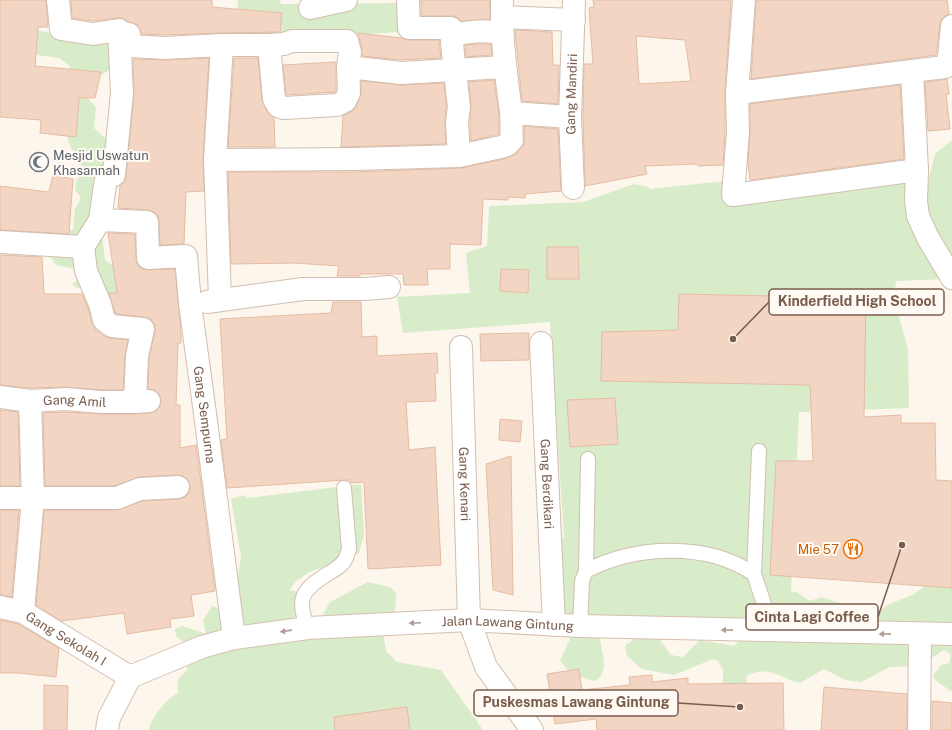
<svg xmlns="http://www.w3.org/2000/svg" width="952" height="730" font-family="'Public Sans',sans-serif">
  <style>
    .green { fill: #d8ecc9 }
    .building { fill: #f3d5c3; stroke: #e6bba3; fill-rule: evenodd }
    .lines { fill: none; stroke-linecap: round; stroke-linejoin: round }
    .service-casing { stroke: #d1beb0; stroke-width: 16 }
    .minor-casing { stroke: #d1beb0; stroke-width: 24 }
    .secondary-casing { stroke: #d6c0b0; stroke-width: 24 }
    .service { stroke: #fff; stroke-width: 14 }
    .minor { stroke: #fff; stroke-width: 22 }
    .secondary { stroke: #fff; stroke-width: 22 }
    .oneway { fill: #af9d94 }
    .labels { text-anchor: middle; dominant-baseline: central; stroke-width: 4; stroke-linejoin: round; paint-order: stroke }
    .street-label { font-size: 13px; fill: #7a5c4d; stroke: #fffaf3 }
    .worship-label { font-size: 13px; fill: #5b616d; stroke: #fffaf3; text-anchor: start }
    .food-label { font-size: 13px; fill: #c56008; stroke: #fffaf3; text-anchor: end }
    .leader { fill: none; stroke: #7a5c4d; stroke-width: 1.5 }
    .callout-dot { fill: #7a5c4d; stroke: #fffaf3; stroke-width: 1.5 }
    .callout { fill: #fffaf3; stroke: #7a5c4d; stroke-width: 1.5 }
    .callout-label { font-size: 14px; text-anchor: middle; font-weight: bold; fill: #7a5c4d }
  </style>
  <rect width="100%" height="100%" fill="#fdf6ec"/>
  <path class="green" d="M238,0H280L281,4L404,3L402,32L236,41Z
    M36,30L56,34L104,35L111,54V69L101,75L80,73L82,92L96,107L94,128L109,142L102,165L107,176L102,235L105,260L125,273L129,302L141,318L111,320L99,282C90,286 80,293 72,284L78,279L75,269L56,265L48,254L50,241L73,229L75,209L81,198L75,190L76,182L83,167C78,159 72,151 69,143C60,118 65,91 70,66L59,58L37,55L30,43Z
    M952,140V258L937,239L926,200L928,181L935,154Z
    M856,177L911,178L915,222L946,279L896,281L894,299L908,349L909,408L799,412L791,593L795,591L810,601L821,597L843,604L849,613L847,619L833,628L831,638L836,643H853L885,606L914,594L940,574L952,578V692L935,680L933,675L941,665L949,663L951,654L944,650L919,666L890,667L861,682L845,680L824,669L800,683C778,677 769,665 746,676L748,695L744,706L723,689V670L718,661L713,659L674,675L642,669L627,656L625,646L645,631L657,636L671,655L683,657L700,640L734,646L740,639L741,627L602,622C601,625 600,629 600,632C598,648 613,670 595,681C580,677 568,674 560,660L572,635L569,626L556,622L563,589L551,562L556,547L564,537L550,322L403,333L397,297L470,293L466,253L487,246L489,206L583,202L634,184L649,187V189L735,180L743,206Z
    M361,484L364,535L359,553L310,572L296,581L289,591L294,590L307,605L308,628L320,640L328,631L323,614L330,602L368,582L390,587L396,593L395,618L385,630L384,638L386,651L397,662L441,670L483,730H149C151,717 167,699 179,692L177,690L178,679L187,670L189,656L186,644L176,636L175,629L182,626L206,634L203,620L212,606L227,611L233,608L241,557L231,499L244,495L247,498Z"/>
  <path class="building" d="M0,0H46L48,27H38L35,66L101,72L95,98H79L76,137L40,133L41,120L0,117Z
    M71,0H212V7L282,13L280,32L221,33L165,35L142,34L137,25L127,21L124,18H117L93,21L72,18Z
    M421,0H490V19L461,21L457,17L451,16H421Z
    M593,0H731L725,92V132L723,165L698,166L697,164L645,166L647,174L585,186L583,117L584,64H593L589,8L594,7ZM636,36L685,40L691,81L639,84Z
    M756,0H947L949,14L942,18L940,24L936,55L751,79Z
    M515,30L552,32L553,65H559L558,104L522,101Z
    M358,33L401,38L409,40H439L441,58L401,60L362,56V49Z
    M477,44H491L492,55L466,57L465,45Z
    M209,58L203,159L204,191L186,192L184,244L160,245L159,221L158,215L154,212L148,210L118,208L120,186L125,182L126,176L134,94L133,59L166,60Z
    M234,58H258L262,100L267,112L274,118L275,147H228Z
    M336,62V92L286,95L283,65Z
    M947,79L949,94H946L950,129L928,131L925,82Z
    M494,80L499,113V134L471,141L470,122L471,106L469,82Z
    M361,81L402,85L444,83L446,107L445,123L446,144L341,147L343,116L351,112L356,107L361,93Z
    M900,85L904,159L750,180L748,163L750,132V104Z
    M524,126L558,129L561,191L525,194V198L508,197V200L483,199L481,245L450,244V269H427L428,285H404L403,274H360V276H337L339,266L295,263L231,264L228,172H353L461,168L504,159L516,154L524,144Z
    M53,175L73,179L69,234L0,230V186L49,192Z
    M108,233L135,234L136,259L137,264L142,269L149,270L175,269L181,333V343H178L176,405H180V448L196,445L215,591L191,595L194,616L170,619L171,627L127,634L124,613L61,621L36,605L44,510H117L143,501L179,499L185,497L189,493L190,487L188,480L183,476L177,475L139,477L115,486H45L43,413L66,412L101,414H136L150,413L156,411L160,406L161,400L159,394L154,390L148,389L149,358L155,332V325L151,319L145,317L117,314L115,313L109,293H117Z
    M547,247H578L579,279H547Z
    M0,255L42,257L44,294H82L88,308L92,323L96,330L104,336L110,338L128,340L125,355L123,390H102L65,387L30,388L0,385Z
    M501,269L529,270L528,293L500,291Z
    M679,294L866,298L864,417L901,415V423H935L936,480L952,481V588L770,575L776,461H813L810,385L601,381L602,332L678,330Z
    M333,302H361L362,337L377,336V356L437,353L438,373H435L436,401L406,402L409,450L435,447L441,565L368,569L364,482L351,483L350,480H344L227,488L221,440L227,439L220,319L331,313Z
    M525,333H529V360L481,361L480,334Z
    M615,398L618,444L570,447L567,400Z
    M0,410L18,412L20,486H0Z
    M500,419L522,421L520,442L499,440Z
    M511,456L513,595L493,590L486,464Z
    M0,510H19L12,597L0,595Z
    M0,620L18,624L59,648L56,677L19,673H0Z
    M579,669L582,690L630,685L629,677L652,675V682L688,678V684L783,683L784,730H597L596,719L555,724L547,674Z
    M44,685L68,686L67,730H44Z
    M824,687L907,694V730H821Z
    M932,701L952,703V730H932Z
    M407,707L410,730H335L334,717Z"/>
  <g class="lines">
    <g class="service-casing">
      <path id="service" d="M586,571L588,459
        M754,574L759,451
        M580,626L582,581L586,571C636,545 707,542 754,574L773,631
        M308,628C295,598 303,589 329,573C336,569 343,565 346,558C347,556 348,552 349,549L344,488"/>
    </g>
    <g class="minor-casing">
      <g id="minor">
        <path d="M58,0L61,29L93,34L119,30L122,93L114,175L107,176L105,185L100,220"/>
        <path d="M408,0L409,28H451L453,54L459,107L457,122L459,156"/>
        <path d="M744,0L737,93L738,132L733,195L917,170"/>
        <path d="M310,8L346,0"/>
        <path d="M502,17L574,20"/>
        <path d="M952,26L949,57L945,67L912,71L917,170L916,201L918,216L928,238L952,278"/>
        <path d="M119,33L129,34L131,46L165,48L222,45H269L284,44L292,41H347L350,52L348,67L349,93L345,101L337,105L284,108L278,106L274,99L269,45"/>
        <path d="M451,35C468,32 485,29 502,34"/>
        <path d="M348,67L401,73L505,67"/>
        <path d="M737,93L912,71"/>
        <path d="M511,113L570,117"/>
        <path d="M215,160L353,159L459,156L501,147L507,145L512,140C511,130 512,121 511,112C506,74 501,38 502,0"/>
        <path id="s1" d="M573,188L570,117L574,0"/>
        <path id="s2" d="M0,242L83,247L100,220L147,222L148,258L186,256L190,304L204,406L234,638"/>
        <path d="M83,247L86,271L100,304L104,320L112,326L143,329L137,356L135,402"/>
        <path d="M220,300L215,160L222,45"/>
        <path d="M207,302L303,289H365L389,287"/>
        <path id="s3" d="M541,343L554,625"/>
        <path id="s4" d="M461,347L469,620L486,667L532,730"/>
        <path id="s5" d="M0,397L30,401L66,399L101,402H135L149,401"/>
        <path d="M0,498H117L140,489L178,487"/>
        <path id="s6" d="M0,607L23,612L130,677"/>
        <path d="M23,612L33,498L30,401"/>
        <path d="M919,730L920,635"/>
      </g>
    </g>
    <g class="secondary-casing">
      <g id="secondary">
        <path id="s7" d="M107,730L109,718L130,677L202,647L234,638L308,628L469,620L580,626L952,634"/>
      </g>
    </g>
    <use href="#service" class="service"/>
    <use href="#minor" class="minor"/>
    <use href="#secondary" class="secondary"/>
  </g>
  <defs><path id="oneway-solid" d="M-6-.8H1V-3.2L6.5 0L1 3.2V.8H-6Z"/></defs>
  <g class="oneway">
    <use href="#oneway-solid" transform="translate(415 623) rotate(177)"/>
    <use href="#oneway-solid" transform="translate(727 630) rotate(-179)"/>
    <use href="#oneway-solid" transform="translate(286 631) rotate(172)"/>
    <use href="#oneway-solid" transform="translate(885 634) rotate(-179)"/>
  </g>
  <defs>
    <g id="mosque-ring" transform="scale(1)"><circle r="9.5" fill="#fffaf3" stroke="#6b7280" stroke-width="1.5"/><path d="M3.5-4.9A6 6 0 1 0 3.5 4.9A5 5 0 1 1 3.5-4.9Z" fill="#6b7280"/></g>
    <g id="restaurant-ring" transform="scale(1)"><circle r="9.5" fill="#fffaf3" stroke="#e8710a" stroke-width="1.5"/><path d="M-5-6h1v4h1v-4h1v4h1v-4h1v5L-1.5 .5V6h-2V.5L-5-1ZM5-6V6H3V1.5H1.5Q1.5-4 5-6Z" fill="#e8710a"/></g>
  </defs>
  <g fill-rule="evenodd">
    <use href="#mosque-ring" x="39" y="162"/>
    <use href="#restaurant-ring" x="853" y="549"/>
  </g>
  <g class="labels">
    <g class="street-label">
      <text stroke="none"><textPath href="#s1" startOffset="94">Gang Mandiri</textPath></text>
      <text stroke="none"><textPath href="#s5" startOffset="75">Gang Amil</textPath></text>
      <text stroke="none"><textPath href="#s2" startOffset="396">Gang Sempurna</textPath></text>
      <text stroke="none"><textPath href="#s4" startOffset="137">Gang Kenari</textPath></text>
      <text stroke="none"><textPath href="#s3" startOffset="141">Gang Berdikari</textPath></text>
      <text stroke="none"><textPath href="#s7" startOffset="444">Jalan Lawang Gintung</textPath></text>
      <text stroke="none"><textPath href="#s6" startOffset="74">Gang Sekolah I</textPath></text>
    </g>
    <g class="worship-label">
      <text x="53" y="155">Mesjid Uswatun<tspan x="53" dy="15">Khasannah</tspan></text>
    </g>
    <g class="food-label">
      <text x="839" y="549">Mie 57</text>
    </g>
  </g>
  <path class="leader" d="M733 339L769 302M902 545L878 617M740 707L678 703"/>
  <g class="callout-dot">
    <circle cx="733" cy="339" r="4"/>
    <circle cx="902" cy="545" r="4"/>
    <circle cx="740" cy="707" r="4"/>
  </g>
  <g class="callout">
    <rect x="769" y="289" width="175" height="26" rx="4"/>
    <rect x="746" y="604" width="132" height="26" rx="4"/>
    <rect x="474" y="690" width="204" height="26" rx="4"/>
  </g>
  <g class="callout-label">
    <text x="857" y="306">Kinderfield High School</text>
    <text x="812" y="622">Cinta Lagi Coffee</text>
    <text x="576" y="707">Puskesmas Lawang Gintung</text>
  </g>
</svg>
